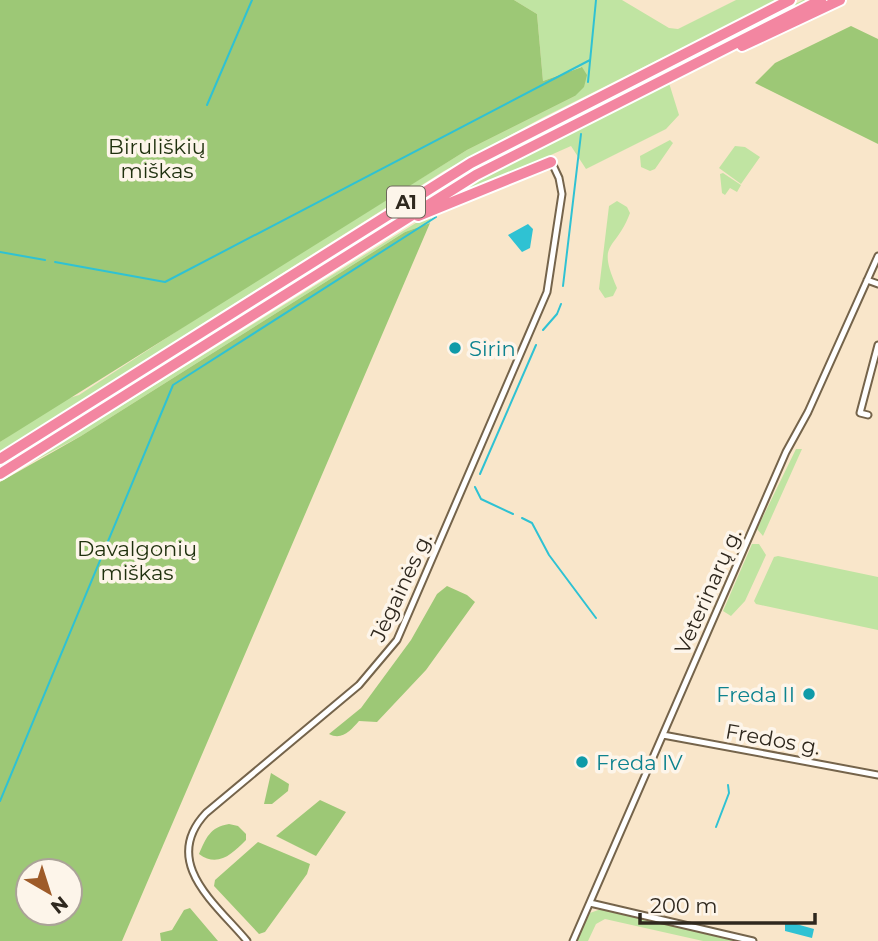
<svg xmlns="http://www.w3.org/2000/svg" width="878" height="941" font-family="Montserrat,sans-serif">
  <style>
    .green { fill: #c0e4a2 }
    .forest { fill: #9dc876; fill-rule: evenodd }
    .water { fill: #2fc2d3 }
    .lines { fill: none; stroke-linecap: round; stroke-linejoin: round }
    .stream { stroke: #2fc2d3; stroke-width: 2 }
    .street-casing { stroke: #75644b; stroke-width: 9 }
    .highway-casing { stroke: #fff; stroke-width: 14 }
    .street { stroke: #fff; stroke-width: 5 }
    .highway { stroke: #f386a1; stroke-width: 10 }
    .culture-dot { fill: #0f9aa8; stroke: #fdf5ea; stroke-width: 2.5 }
    .labels { text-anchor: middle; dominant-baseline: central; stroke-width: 7; stroke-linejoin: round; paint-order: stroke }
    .shield { fill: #fdf5ea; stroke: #6d665b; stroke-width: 2 }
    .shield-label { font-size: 19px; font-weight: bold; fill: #2f281e }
    .park-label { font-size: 21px; fill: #1f300e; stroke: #fdf5ea }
    .culture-label { font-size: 21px; fill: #0d838f; stroke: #fdf5ea; text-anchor: start }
    .street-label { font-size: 21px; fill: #2f281e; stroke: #fdf5ea }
  </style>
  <rect width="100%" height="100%" fill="#f9e6ca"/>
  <path class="green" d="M514,0H622L669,28L678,29L736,0H778L542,118L444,171L0,452V442L63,400L79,395L237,292L467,150L575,96L581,67L543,81L537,14Z
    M803,0H811L495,160L0,470V463L485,159Z
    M669,83L679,115L666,129L586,169L571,146L440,204L495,171Z
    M670,140L673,143L655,169L650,171L641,167L640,156Z
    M735,146L745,147L760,157L741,184L719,168Z
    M723,173L741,185L737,192L730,188L725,195L722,193L720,174Z
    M617,201L627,207L630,213C615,253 596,240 617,288L613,296L605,298L599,289L609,206Z
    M432,213L430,223L405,232L81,436L21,468Z
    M796,449H802L763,536L757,529Z
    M752,544H759L766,555L745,601L731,616L723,611Z
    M778,556L878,577V630L756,604L754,601L774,557Z
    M601,909L607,910L735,941H703L605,919L596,924L588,941H576L590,913Z"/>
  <path class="forest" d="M0,0H514L537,14L543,81L582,67L587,75L584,87L575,96L467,150L0,442Z
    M851,26L878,39V144L755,83L775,63Z
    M430,223L122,941H0V482L81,436L405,232ZM28,871H70V913H28Z
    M447,586L467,595L475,602L426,670L377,722L359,721C351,730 342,741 329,734L361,708L411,640L437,594Z
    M271,773L289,784L288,791L272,804H264Z
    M320,800L346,812L316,856L276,836Z
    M229,824L238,826L246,834V840C232,854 218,868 199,854C206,838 210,827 229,824Z
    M258,842L310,864L307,874L265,932L259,934L214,886L215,880Z
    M190,908L218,941H161L160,933L172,930L184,910Z"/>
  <path class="water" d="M528,224L533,229L530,248L522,252L508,235Z
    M789,922L814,929L812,938L785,931V923Z"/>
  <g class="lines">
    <path class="stream" d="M588,82L596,0
      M207,105L252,0
      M0,252L45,260
      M55,262L165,282L590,60
      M563,286L581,134
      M543,330L557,314L561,304
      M480,474L536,345
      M475,487L481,499L513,514
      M522,518L532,523L549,555L596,618
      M0,801L173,385L436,217
      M716,827L729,793L728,785"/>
    <g class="street-casing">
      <path id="street" d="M867,280L878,284
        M868,415L860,413L878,345
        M663,735L878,775
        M590,903L753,941
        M247,941C216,904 160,862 206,813L359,685L397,640L547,292L562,194L559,178L552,163
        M573,941L786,452L808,412L878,256"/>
    </g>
    <g class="highway-casing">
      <path id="highway" d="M742,46L840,0
        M418,216L551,162
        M0,459L471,163L790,0
        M0,474L476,175L821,0"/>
    </g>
    <use href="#street" class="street"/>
    <use href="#highway" class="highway"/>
  </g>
  <g class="culture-dot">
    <circle cx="455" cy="348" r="7"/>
    <circle cx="809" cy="694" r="7"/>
    <circle cx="582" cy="762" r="7"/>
  </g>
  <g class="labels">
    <rect class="shield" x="387" y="186.5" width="38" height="31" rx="5"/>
    <g class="shield-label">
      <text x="406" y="202">A1</text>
    </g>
    <g class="park-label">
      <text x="157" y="146">Biruliškių<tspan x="157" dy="24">miškas</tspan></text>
      <text x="137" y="548">Davalgonių<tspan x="137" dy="24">miškas</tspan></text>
    </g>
    <g class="culture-label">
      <text x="469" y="348">Sirin</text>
      <text x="795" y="694" text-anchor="end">Freda II</text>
      <text x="596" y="762">Freda IV</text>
    </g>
    <g class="street-label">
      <text transform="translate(401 587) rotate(-65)">Jėgainės g.</text>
      <text transform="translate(708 591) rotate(-66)">Veterinarų g.</text>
      <text transform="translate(773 739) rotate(10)">Fredos g.</text>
    </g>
  </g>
  <g transform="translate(49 892) rotate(141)"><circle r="33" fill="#fdf5ea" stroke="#aba398" stroke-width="2"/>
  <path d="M0-5L12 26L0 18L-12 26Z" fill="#9e5b29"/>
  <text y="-10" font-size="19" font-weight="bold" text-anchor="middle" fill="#2f281e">N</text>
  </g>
  <path d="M640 913v10h175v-10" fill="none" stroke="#2f281e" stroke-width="3.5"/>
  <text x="650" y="913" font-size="21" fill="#2f281e" stroke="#fdf5ea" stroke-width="5" paint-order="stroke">200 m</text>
</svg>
